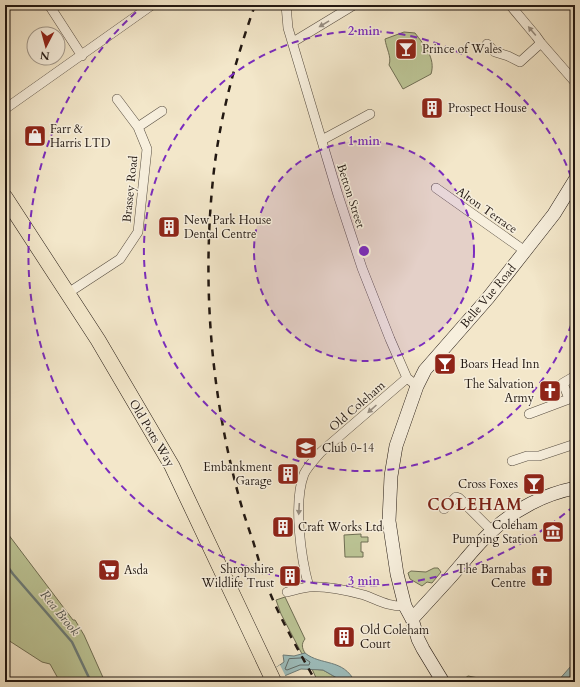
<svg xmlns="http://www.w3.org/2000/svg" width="580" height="687" font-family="Cardo,serif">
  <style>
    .green { fill: #bcc596; stroke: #6f6e54 }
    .water { fill: #9dbebd; stroke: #6c7c79 }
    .pier { fill: #f3e7ca }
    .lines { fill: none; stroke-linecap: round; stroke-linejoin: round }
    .shore { stroke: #606b68; stroke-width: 1 }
    .stream { stroke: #6c7c79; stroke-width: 2.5 }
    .street-casing { stroke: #564c40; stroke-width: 10 }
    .secondary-casing { stroke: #221812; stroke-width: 14 }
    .primary-casing { stroke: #221812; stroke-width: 16 }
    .street { stroke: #f7efdd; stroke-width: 9 }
    .secondary { stroke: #f7efdd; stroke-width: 13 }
    .primary { stroke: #f3e7ca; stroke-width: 15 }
    .rail { stroke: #221812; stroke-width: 2.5; stroke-dasharray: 7 7; stroke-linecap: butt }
    .oneway { fill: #978e82 }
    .ring { fill: none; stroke: #7b2cbf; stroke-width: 2; stroke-dasharray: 7 5 }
    .labels { text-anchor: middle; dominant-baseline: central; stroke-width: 3; stroke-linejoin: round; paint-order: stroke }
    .poi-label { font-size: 12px; fill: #221812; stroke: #f7efdd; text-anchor: start }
    .street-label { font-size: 12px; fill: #221812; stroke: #f7efdd }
    .water-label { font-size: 13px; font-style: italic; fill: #4d524e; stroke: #f7efdd }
    .district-label { font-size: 16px; font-weight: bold; letter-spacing: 1px; fill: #7a1f14; stroke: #f7efdd }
    .centre { fill: #7b2cbf; stroke: #f7efdd; stroke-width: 2 }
    .ring-label { font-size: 12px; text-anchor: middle; font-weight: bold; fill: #7b2cbf; stroke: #f7efdd; stroke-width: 3; stroke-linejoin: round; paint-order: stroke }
  </style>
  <rect width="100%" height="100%" fill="#f3e7ca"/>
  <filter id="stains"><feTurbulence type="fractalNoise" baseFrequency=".005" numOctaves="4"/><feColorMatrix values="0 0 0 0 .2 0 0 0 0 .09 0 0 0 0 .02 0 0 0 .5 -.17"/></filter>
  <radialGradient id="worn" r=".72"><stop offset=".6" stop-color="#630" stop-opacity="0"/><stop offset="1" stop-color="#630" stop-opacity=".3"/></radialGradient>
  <path class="green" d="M404,32L415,33C424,45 436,58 431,74L403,89L389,65C392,57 386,48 385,39Z
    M5,530L73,620H75L84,635L105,682H60L50,664L42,662L8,640L5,631Z
    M361,534V537H368V542H361V552H363V557H345L344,535Z
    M434,568H438L441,572L432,583L427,582L422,586L410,579L408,573L411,571L426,572Z
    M285,597L305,639C301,644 302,648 305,653L302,654L281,614L276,600Z
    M312,669L323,670L344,682H318Z
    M468,676L484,679L479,682H460Z"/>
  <path class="water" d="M305,653C321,666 343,658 355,682H344L323,670L301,669L270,682H248L255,679H260L284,662L283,655L294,656Z
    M575,658V682H557L571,666Z"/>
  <path class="pier" d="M280,665L286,677L274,682H260L259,680L261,677Z"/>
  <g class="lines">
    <path class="shore" d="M304,658L310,662L309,665H300L287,670L285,669L289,659Z"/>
    <path class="stream" d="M5,563L13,574L72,642L91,682"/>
    <g class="street-casing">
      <path id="street" d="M49,5L82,56
        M286,5L288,28L338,195L362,268L390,339L407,378L417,386
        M510,5L536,36L541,43L575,82
        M293,42L354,5
        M487,44L495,52L508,56L520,62L541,43
        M5,109L152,5
        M138,127L162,111
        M322,140L370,114
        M436,188L525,251
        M68,293L120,259L138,232L147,149L138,127L117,99
        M529,414L569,399L563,383L575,376
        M512,461L527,456H539L572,445L575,446
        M444,509L456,497L459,498L492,531
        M309,587C301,559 293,503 304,474C308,466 315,459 321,452L407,378
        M287,592C294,590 302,588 309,587C324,586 349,591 364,595C378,600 389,607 405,606"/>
    </g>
    <g class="secondary-casing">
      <path id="secondary" d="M412,619C423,607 434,595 445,583C461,566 475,546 492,531C515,509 545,494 575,488
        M443,682L423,649L418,639L412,619L405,606L397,574L389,521L391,476L396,446L417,386L425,370L488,298L525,251L554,214L575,180"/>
    </g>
    <g class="primary-casing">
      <path id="primary" d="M5,197L98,340L172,466L274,682"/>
    </g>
    <use href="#street" class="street"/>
    <use href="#secondary" class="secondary"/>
    <use href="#primary" class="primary"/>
    <path class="rail" d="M255,5C235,61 219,120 213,179C202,286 211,394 239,497C243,512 248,527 253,541C258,557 262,573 268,588C281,621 299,651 316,682"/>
  </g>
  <defs><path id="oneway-solid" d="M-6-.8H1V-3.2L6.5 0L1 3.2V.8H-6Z"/></defs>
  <g class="oneway">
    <use href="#oneway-solid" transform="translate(324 24) rotate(149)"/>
    <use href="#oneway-solid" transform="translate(532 31) rotate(-130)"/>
    <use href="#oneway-solid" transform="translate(372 409) rotate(138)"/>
    <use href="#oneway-solid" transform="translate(299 509) rotate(93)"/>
  </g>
  <circle cx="364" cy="251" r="110" fill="#7b2cbf" fill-opacity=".12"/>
  <g class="ring">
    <circle cx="364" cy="251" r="110"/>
    <path d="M575 313A220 220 0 1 1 575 189"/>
    <path d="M574 506A330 330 0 0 1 143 6"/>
  </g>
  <defs>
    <g id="bar-square" transform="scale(1.15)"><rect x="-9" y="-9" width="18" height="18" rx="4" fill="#8f2418" stroke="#f7efdd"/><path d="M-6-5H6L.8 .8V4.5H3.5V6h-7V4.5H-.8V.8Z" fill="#fff"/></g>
    <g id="building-square" transform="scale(1.15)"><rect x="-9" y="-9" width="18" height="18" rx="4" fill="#8f2418" stroke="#f7efdd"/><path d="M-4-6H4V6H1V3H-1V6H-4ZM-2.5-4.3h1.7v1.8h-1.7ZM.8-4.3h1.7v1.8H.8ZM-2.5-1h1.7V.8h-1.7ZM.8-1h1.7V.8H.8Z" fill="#fff"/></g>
    <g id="shop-square" transform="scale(1.15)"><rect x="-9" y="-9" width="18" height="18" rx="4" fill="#8f2418" stroke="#f7efdd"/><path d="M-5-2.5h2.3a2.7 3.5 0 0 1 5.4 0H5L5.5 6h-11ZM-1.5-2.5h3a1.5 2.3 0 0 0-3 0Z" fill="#fff"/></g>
    <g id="church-square" transform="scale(1.15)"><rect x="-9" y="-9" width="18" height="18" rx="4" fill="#8f2418" stroke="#f7efdd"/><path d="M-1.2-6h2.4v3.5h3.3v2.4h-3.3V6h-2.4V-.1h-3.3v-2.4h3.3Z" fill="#fff"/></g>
    <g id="school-square" transform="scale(1.15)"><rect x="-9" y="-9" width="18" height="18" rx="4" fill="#8f2418" stroke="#f7efdd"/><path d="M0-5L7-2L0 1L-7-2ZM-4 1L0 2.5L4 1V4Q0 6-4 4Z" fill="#fff"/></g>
    <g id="museum-square" transform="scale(1.15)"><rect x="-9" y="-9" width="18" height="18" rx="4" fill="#8f2418" stroke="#f7efdd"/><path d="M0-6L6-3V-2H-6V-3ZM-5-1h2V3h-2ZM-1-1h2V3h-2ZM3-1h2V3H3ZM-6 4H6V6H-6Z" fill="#fff"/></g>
    <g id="supermarket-square" transform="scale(1.15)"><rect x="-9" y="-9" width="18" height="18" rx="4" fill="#8f2418" stroke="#f7efdd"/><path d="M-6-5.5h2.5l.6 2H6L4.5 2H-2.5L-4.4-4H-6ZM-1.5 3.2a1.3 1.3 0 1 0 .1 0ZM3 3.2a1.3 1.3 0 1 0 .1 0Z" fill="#fff"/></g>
  </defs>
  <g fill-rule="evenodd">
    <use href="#bar-square" x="406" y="49"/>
    <use href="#building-square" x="432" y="108"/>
    <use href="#shop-square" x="35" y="136"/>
    <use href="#building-square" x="169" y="227"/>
    <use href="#bar-square" x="445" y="364"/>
    <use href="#church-square" x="550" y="391"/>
    <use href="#school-square" x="306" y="448"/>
    <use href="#building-square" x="288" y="474"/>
    <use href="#bar-square" x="534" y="484"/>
    <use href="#building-square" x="283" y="527"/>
    <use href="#museum-square" x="553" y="532"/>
    <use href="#supermarket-square" x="109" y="570"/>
    <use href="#building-square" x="290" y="576"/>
    <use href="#church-square" x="542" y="576"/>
    <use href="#building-square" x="344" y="637"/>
  </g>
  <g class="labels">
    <g class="poi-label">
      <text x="422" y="49">Prince of Wales</text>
      <text x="448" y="108">Prospect House</text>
      <text x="50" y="129">Farr &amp;<tspan x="50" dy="14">Harris LTD</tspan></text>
      <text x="184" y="220">New Park House<tspan x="184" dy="14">Dental Centre</tspan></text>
      <text x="460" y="364">Boars Head Inn</text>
      <text x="534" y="384" text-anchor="end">The Salvation<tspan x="534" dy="14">Army</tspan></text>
      <text x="322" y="448">Club 0-14</text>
      <text x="272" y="467" text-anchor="end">Embankment<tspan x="272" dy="14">Garage</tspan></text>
      <text x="518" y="484" text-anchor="end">Cross Foxes</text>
      <text x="538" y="525" text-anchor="end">Coleham<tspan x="538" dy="14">Pumping Station</tspan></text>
      <text x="298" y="527">Craft Works Ltd</text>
      <text x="274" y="569" text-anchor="end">Shropshire<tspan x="274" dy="14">Wildlife Trust</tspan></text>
      <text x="526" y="569" text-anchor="end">The Barnabas<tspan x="526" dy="14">Centre</tspan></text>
      <text x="124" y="570">Asda</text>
      <text x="360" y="630">Old Coleham<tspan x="360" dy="14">Court</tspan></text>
    </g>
    <g class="street-label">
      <text transform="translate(130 189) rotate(-84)">Brassey Road</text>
      <text transform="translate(351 196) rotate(72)">Betton Street</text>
      <text transform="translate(487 210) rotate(35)">Alton Terrace</text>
      <text transform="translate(488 296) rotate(-50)">Belle Vue Road</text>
      <text transform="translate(357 406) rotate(-41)">Old Coleham</text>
      <text transform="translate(152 433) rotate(59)">Old Potts Way</text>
    </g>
    <g class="water-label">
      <text transform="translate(60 613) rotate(51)">Rea Brook</text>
    </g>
    <g class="district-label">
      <text x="475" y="505">COLEHAM</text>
    </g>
  </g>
  <circle cx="364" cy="251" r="6" class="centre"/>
  <g class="ring-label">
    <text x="364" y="35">2 min</text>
    <text x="364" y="145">1 min</text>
    <text x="364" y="585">3 min</text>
  </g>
  <rect width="580" height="687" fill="none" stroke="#f3e7ca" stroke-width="20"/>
  <rect x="6" y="6" width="568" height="675" fill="none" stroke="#221812" stroke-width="2"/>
  <rect x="10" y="10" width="560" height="667" fill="none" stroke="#221812"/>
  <g transform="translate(46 46) rotate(186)"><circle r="19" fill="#f7efdd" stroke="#a2998c"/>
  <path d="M0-3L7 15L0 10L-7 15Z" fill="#8f2418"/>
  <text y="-6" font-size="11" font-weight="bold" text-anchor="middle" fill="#221812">N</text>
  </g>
  <rect width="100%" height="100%" filter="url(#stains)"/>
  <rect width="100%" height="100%" fill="url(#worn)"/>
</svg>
